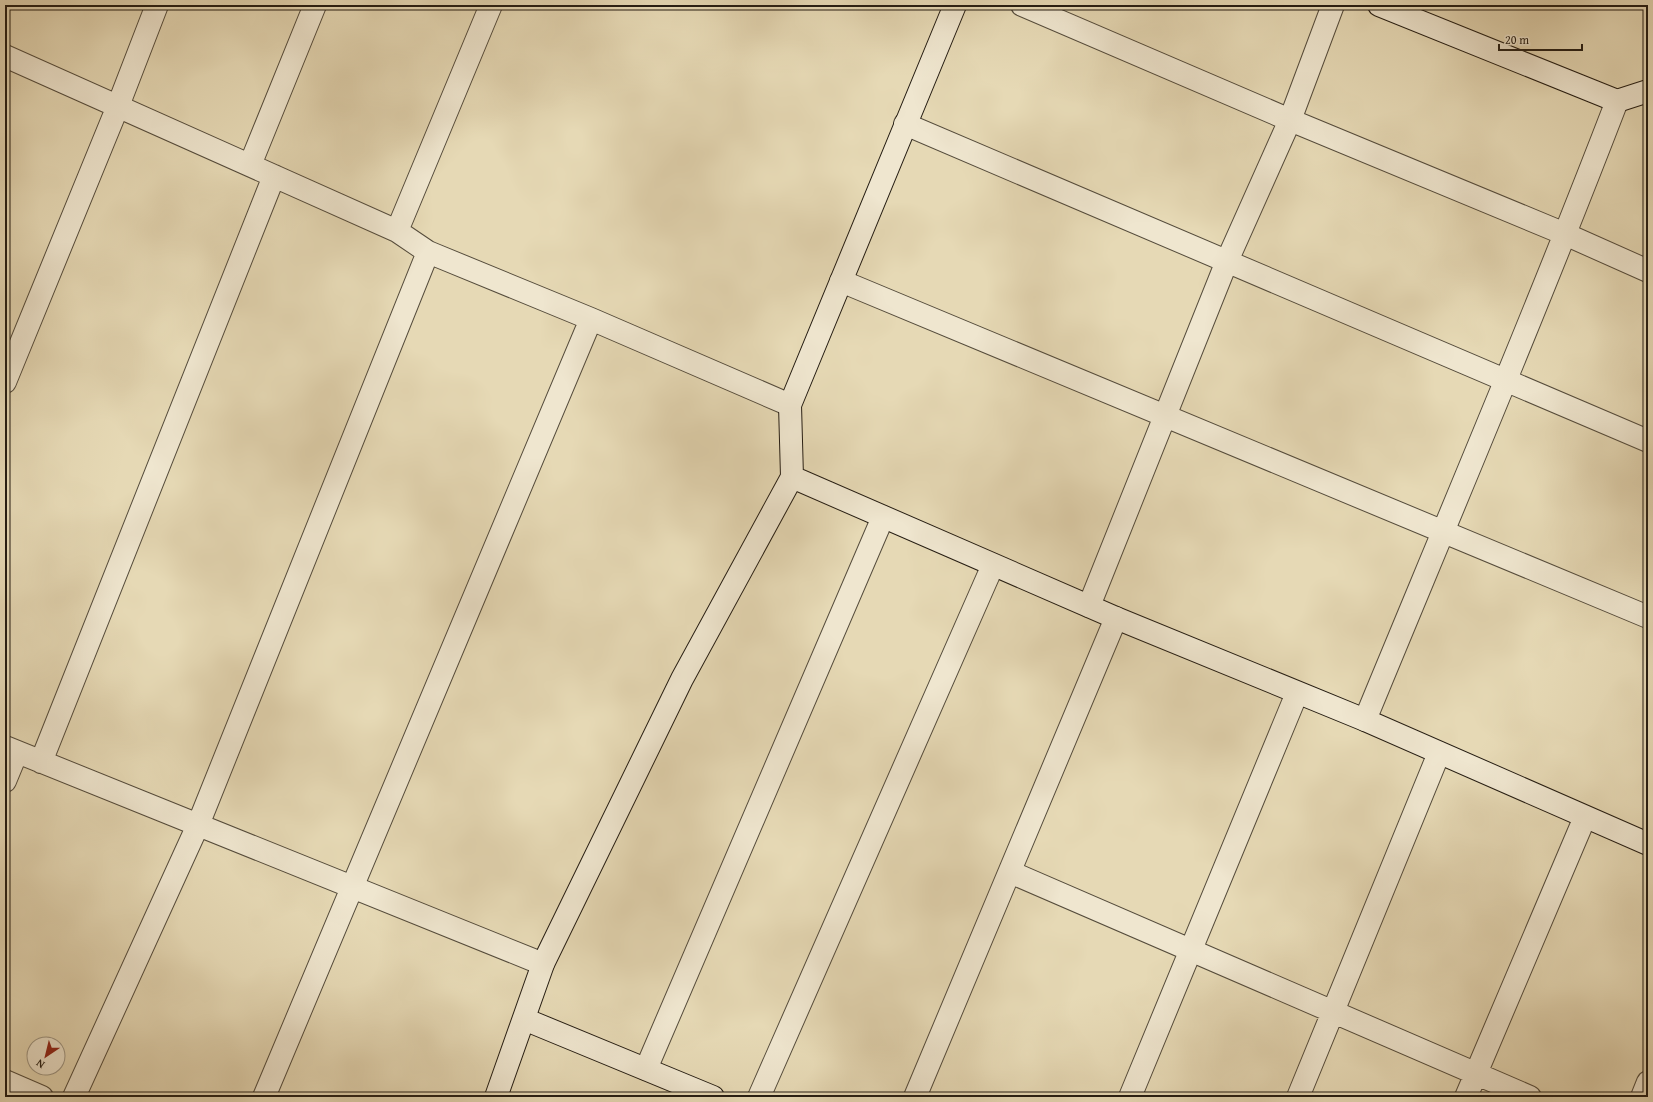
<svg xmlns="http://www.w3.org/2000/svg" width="1653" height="1102" font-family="'Gentium Book Plus',serif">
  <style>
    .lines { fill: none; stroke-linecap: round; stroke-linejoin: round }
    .street-casing { stroke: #554c3c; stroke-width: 24 }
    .secondary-casing { stroke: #251d13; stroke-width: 24 }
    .street { stroke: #efe6cf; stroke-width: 22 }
    .secondary { stroke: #efe6cf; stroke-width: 22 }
  </style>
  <rect width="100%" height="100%" fill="#e6d9b5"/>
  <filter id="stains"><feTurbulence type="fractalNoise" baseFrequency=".005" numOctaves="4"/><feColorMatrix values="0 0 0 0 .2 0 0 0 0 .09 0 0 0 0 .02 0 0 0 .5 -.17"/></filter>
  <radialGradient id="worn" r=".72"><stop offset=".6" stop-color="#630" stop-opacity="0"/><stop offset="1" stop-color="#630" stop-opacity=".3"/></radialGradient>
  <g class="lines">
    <g class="street-casing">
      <path id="street" d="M1022,5L1290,120L1565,234L1648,271
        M5,56L397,231L428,252L591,319L790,405
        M905,124L1648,441
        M250,165L315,5
        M397,231L491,5
        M841,281L1648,617
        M5,382L118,106L157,5
        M1089,606L1227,261L1290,120L1333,5
        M1365,720C1450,514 1537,309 1617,101
        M5,747L543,964
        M41,762L274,176
        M5,781L17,752
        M1010,872L1530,1097
        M646,1069L883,517
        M5,1081L42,1097
        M74,1097L198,825L428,252
        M264,1097L591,319
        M759,1097L993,565
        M915,1097L1116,618
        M1130,1097L1297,693
        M1298,1097L1439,753
        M1466,1097L1585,817
        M1642,1097L1648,1082"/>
    </g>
    <g class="secondary-casing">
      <path id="secondary" d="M1379,5L1617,101L1648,91
        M792,477L1116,618L1365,720L1648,844
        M524,1019L713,1097
        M496,1097L543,964L682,679L792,477L790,405L955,5"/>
    </g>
    <use href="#street" class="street"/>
    <use href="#secondary" class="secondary"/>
  </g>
  <rect width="1653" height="1102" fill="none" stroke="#e6d9b5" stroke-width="20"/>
  <rect x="6" y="6" width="1641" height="1090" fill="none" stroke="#251d13" stroke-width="2"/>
  <rect x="10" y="10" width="1633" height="1082" fill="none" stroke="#251d13"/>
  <g transform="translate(46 1056) rotate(215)"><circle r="19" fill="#efe6cf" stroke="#9e9684"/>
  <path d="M0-3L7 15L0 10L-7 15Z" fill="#8f2418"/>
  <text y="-6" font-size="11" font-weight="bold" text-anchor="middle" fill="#251d13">N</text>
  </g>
  <path d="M1499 44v6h83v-6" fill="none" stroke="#251d13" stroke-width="2"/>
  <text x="1505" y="44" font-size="12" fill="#251d13" stroke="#efe6cf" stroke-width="3" paint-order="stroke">20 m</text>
  <rect width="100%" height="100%" filter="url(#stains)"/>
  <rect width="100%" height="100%" fill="url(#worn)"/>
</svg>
